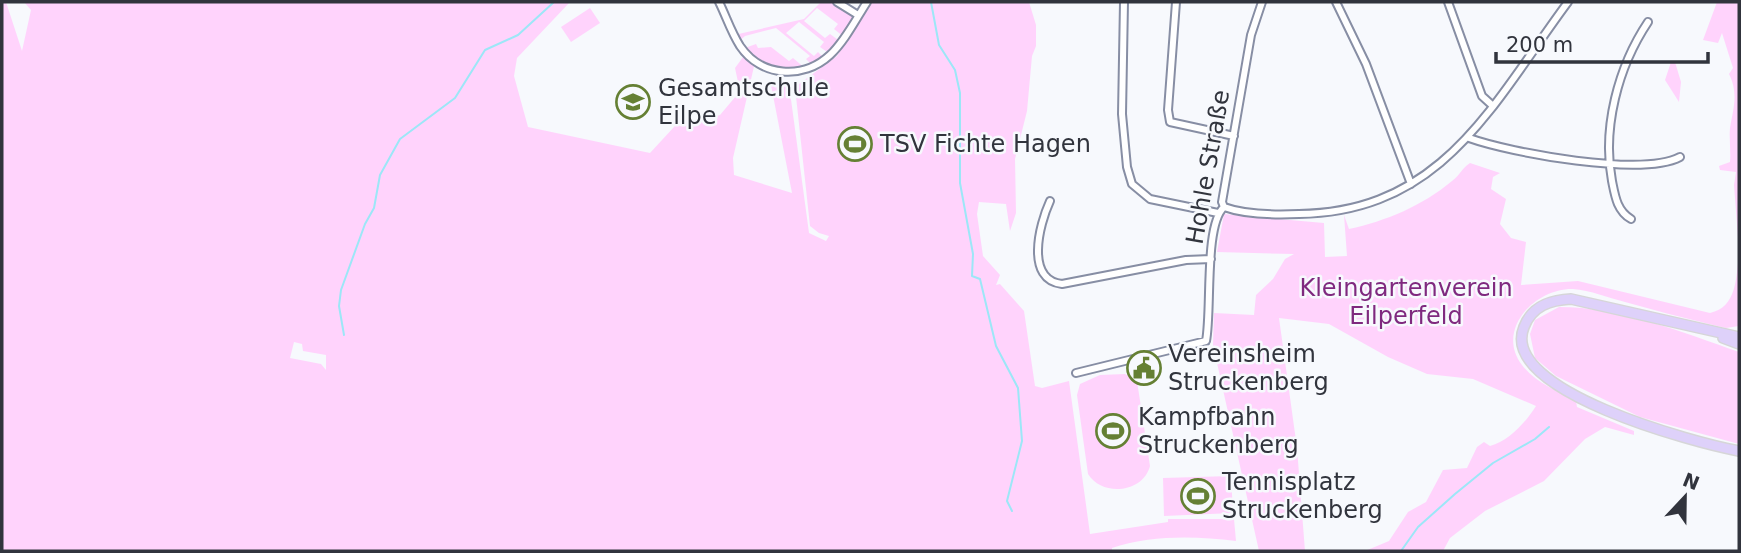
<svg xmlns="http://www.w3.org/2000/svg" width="1741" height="553" font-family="'DejaVu Sans',sans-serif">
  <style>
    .green { fill: #ffd3fc; fill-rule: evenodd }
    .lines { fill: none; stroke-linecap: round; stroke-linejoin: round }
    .stream { stroke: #9ce7f7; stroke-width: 2 }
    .minor-casing { stroke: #878ea4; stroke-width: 10 }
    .primary-casing { stroke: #d6d6d8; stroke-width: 12 }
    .minor { stroke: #fff; stroke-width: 6 }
    .primary { stroke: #ded1fa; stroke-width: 9 }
    .labels { text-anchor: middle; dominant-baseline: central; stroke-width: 5; stroke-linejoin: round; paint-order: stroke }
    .poi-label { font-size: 24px; fill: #31343d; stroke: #f7f9fd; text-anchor: start }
    .street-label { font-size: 24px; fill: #31343d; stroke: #f7f9fd }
    .park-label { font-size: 24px; fill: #7f297f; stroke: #f7f9fd }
  </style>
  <rect width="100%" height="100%" fill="#f7f9fd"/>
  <path class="green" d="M2,2H6L22,51L31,10L24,2H570L517,58L514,76L528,127L650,153L674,127L681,108L680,116L696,122L720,115L736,96L738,82L735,68L746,53L742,49L756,44L758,48L771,47L789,61L793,58L806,69L787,72L755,62L733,158L734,175L792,193L770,80L784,84L790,92L809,233L826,241L829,236L819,233L810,226L795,87L837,56L872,2H1029L1036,25V46L1032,56L1027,111L1015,159L1016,213L1010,231L1006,204L979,202L977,214L983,256L1000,275L996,285L1000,284L1024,311L1035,386L1042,388L1069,381L1090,534L1168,522V519H1234L1236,541C1194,536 1152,535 1112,548V551H2ZM294,342L302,344L303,351L326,355V370L321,364L290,358Z
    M821,2H837L858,15L844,37L834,29L838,24L817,8L804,21L825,38L830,34L841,42L830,54L820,47L824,42L799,22L786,33L814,56L818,52L825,59L813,66L806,59L810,56L776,28L745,36L738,42L734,35L804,19Z
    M1717,2H1739V250L1734,185L1736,172L1720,170L1719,166L1730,162C1731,151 1729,139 1730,128C1733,109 1739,94 1729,74L1733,68L1722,33L1718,43L1703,40Z
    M590,8L600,23L571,42L561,27Z
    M1671,62H1675L1681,82L1679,102L1665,80Z
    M1470,163L1500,173L1493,177L1491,189L1506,199L1500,224L1511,238L1526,242L1521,285L1578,281L1710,313C1737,307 1736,278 1739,254V326L1726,328L1709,324C1681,317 1653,310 1625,302C1609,298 1590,290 1573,289C1535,288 1495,330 1522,365C1535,382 1557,391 1576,401L1577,407L1634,431V435L1605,427L1585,439L1544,481L1485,511L1450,538L1443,551H1365L1389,541L1408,512L1426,502L1443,470L1467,468L1477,447L1484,442L1490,446C1509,441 1526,422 1536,406L1473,379L1427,374L1388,357L1329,324L1279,318L1297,448L1305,551H1259L1213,345L1214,313L1254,315L1256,295L1273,279L1285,259L1294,254L1217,252L1224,214L1324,223L1325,257L1347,256L1344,215L1349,229C1386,221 1422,206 1452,181C1461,174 1462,168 1470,163Z
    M1559,307C1620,307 1682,332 1739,352V444L1640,417L1556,376L1535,358L1530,334L1535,320Z
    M1125,374L1137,381L1150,466C1143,493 1102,497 1088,474L1077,395L1080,384L1100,375Z
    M1231,476L1233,513L1164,516L1163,478Z"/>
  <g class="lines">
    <path class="stream" d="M931,2L939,45L955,70L960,93V183L973,254L972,276L980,279L996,346L1018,388L1022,441L1007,501L1012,511
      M344,335L339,306L341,290L365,224L374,208L380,175L400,139L455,98L485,50L518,35L554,2
      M1401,551L1418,527L1455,494L1493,463L1535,439L1549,427"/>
    <g class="minor-casing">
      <path id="minor" d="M719,2C726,16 731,32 740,46C761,77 803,80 830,55C845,41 856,19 867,2
        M837,2L858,15
        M1124,2L1122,114L1127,167L1132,184L1150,199L1218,213
        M1176,2L1168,110L1170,122L1234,136
        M1336,2L1366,64L1411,184
        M1448,2L1482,96L1493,106
        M1469,138C1511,153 1642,177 1680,157
        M1050,201C1039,225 1025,280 1062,284L1186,260L1211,259
        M1224,207C1246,215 1276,215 1299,214C1443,212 1493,103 1568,2
        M1631,219C1617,211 1615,196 1612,181C1602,128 1618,67 1648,22
        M1076,373L1206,341C1212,311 1204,225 1224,207L1222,202L1251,35L1262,2"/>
    </g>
    <g class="primary-casing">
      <path id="primary" d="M1739,337L1571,299C1550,300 1532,306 1524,327C1498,391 1696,443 1739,451
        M1723,338L1739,344"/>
    </g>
    <use href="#minor" class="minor"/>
    <use href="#primary" class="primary"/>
  </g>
  <defs>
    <g id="school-ring" transform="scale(1.75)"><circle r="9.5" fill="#f7f9fd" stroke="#658034" stroke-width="1.5"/><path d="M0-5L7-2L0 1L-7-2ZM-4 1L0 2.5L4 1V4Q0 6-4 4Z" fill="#658034"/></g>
    <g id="stadium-ring" transform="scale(1.75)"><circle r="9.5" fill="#f7f9fd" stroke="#658034" stroke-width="1.5"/><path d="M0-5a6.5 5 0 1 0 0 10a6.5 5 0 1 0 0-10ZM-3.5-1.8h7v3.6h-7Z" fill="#658034"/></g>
    <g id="civic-ring" transform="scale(1.75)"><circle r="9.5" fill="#f7f9fd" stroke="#658034" stroke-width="1.5"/><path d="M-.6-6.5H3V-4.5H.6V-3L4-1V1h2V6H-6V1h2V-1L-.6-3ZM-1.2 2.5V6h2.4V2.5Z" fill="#658034"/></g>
  </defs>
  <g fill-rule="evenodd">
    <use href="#school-ring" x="633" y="102"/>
    <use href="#stadium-ring" x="855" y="144"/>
    <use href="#civic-ring" x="1144" y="368"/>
    <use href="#stadium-ring" x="1113" y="431"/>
    <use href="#stadium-ring" x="1198" y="496"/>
  </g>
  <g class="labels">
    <g class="poi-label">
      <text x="658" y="88">Gesamtschule<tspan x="658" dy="28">Eilpe</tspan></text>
      <text x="880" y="144">TSV Fichte Hagen</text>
      <text x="1168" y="354">Vereinsheim<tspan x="1168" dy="28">Struckenberg</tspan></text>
      <text x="1138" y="417">Kampfbahn<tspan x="1138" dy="28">Struckenberg</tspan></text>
      <text x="1222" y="482">Tennisplatz<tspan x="1222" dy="28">Struckenberg</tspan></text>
    </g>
    <g class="street-label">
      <text transform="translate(1208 167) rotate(-80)">Hohle Straße</text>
    </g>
    <g class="park-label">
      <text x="1406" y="288">Kleingartenverein<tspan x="1406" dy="28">Eilperfeld</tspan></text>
    </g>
  </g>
  <rect width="1741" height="553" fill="none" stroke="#31343d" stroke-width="7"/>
  <g transform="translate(1685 497) rotate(22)" stroke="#f7f9fd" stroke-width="5" paint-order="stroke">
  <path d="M0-5L12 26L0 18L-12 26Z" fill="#31343d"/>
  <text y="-10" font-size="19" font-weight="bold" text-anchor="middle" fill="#31343d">N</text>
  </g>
  <path d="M1496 52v10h212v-10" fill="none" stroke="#31343d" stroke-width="3.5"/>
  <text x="1506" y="52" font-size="21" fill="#31343d" stroke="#f7f9fd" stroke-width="5" paint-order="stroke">200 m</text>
</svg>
